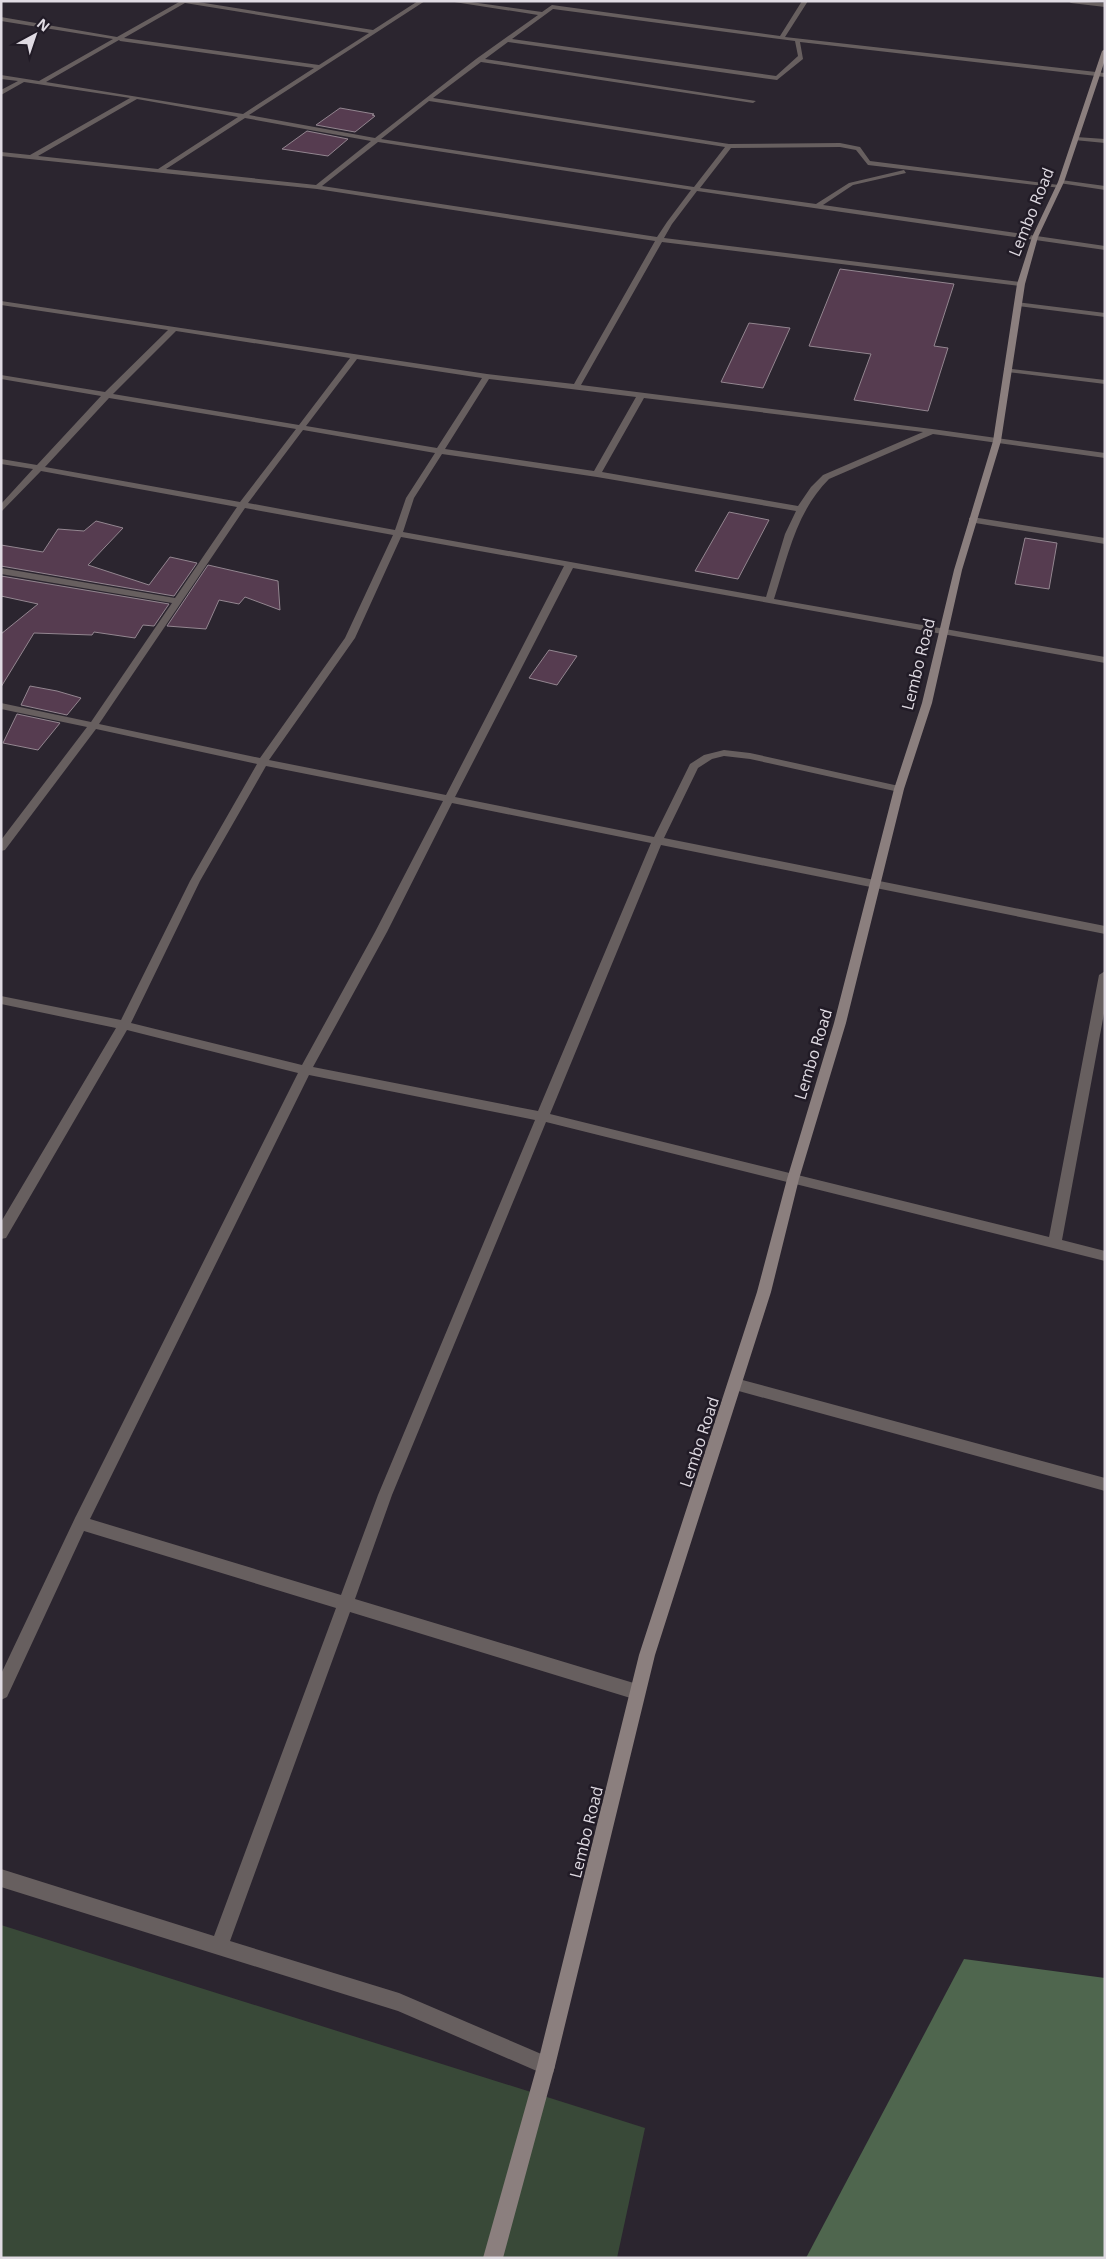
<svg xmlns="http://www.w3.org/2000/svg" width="1106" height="2259" font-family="'Open Sans',sans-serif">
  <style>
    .green { fill: #394938 }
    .forest { fill: #4f664e }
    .building { fill: #563c50; stroke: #938690 }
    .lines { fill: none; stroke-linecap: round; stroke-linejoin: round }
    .street { fill: #675f5f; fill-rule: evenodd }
    .secondary { fill: #8b7f7e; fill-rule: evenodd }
    .labels { text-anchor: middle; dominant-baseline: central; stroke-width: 5; stroke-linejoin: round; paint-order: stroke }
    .street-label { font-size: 16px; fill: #e0dbe3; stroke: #211b26 }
  </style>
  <rect width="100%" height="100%" fill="#2b252f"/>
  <path class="green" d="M1,1925L645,2128L617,2258H1Z"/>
  <path class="forest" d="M964,1959L1105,1978V2258H806Z"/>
  <path class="building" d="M340,108L374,114L372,115L375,116L355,132L316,125Z
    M307,131L348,139L328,156L282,149Z
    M840,269L954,284L934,346L948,348L928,411L854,400L871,354L809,346Z
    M749,323L790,328L763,388L721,382Z
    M729,512L769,520L738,579L695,571Z
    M96,521L123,528L88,565L149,585L170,557L197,563L174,596L1,566V545L43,552L58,529L84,531Z
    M1025,538L1057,543L1049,589L1015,584Z
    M208,565L278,581L280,610L245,597L239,604L219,600L206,629L167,626Z
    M1,576L169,604L154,626L143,625L135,638L94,632L92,635L34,633L1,687V634L38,604L1,596Z
    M549,650L577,656L557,685L529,678Z
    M30,686L57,691L81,698L67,715L21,705Z
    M17,714L60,723L38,750L3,743Z"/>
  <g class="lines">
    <path class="street" d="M177,1H192L373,30L418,1H425L249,115L375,138L476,59L538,15L448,1H464L542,12L552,5L780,36L802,1H808L785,37L1105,73V77L800,42L803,59L777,80L508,42L485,59L756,101L753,103L481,62L433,98L729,144L840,143L860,147L870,161L1059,185L1061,186V188L868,165L856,150L840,147L731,148L700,188L816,204L849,183L904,170L906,173L853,185L823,205L1105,246V250L697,191L672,224L664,238L1021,282L1025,284L1021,286L662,242L581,385L932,429L1105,453V458L933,434L829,479C796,512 788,556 774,599L1105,657V663L573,568L455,797L654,837L690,764L704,755L724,750L750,753L899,786L904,789L899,792L750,759L724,756L712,759L698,768L664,838L1105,926V934L661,845L550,1114L1049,1237L1099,975L1105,971V1008L1062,1240L1105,1251V1261L546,1122L392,1495L355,1599L637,1684L643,1687L645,1692L643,1697L637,1700L350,1612L230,1941L399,1993L553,2059L555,2066L553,2073L546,2075L398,2011L1,1887V1869L214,1936L336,1608L84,1531L7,1697L1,1700V1674L75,1518L298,1073L127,1030L6,1238L1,1239V1222L116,1028L1,1004V996L121,1020L190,881L257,764L96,729L5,850L1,851V840L87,727L1,709V703L91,722L172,603L1,574V568L175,598L237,507L41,471L1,512V504L33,469L1,464V459L37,465L101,396L1,379V375L105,392L168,330L1,305V301L487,374L574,384L655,241L317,189L1,156V152L30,155L130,98L24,82L1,95V90L18,81L1,79V75L39,81L113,39L1,21V17L117,37L179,2ZM185,3L369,33L319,65L124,38ZM553,9L795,41L798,56L776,76L512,39ZM119,40L120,41L314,68L243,114L46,82ZM137,99L238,117L158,169L38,156ZM429,101L725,147L694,187L381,139ZM245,118L371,141L316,185L166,169ZM378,142L691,190L667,222L657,237L322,186ZM176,331L350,358L299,425L113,394ZM357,359L482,378L437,448L306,426ZM489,379L636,397L594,471L445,449ZM109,398L296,429L240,502L45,467ZM644,398L923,432L823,475L811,487L798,506L602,472ZM303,430L435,453L406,498L395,530L248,503ZM442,454L597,477L796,511L785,534L766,597L403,532L414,498ZM245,508L393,535L345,638L260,758L99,724ZM401,537L564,566L446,795L269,760L355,638ZM266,766L443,801L375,932L302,1065L131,1023L200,881ZM452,803L651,843L538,1111L313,1067L387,932ZM309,1075L535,1120L378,1495L341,1595L90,1519Z
      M1068,1L1105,3V7L1071,3Z
      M1076,137L1105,139V143L1074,140Z
      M1061,180L1105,186V190L1059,183L1058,182Z
      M1015,302L1105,313V317L1018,306H1015Z
      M1004,368L1105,380V384L1007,372H1004Z
      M972,517L1105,538V544L969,522V518Z
      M735,1378L1105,1478V1491L735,1390L730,1388L728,1384L730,1380Z"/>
    <path class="secondary" d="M1105,49V60L1064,182L1038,237L1025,284L1001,441L962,570L932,703L904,789L846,1023L799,1179L771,1292L655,1655L555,2066L503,2258H483L537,2066L639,1655L757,1292L787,1179L834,1023L894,789L922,703L954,570L993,441L1017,284L1032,237L1058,182L1102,51Z"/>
  </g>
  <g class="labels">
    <g class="street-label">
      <text transform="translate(1031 212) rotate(-68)">Lembo Road</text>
      <text transform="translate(918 664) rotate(-76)">Lembo Road</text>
      <text transform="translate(813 1054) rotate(-73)">Lembo Road</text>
      <text transform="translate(699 1442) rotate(-72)">Lembo Road</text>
      <text transform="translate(586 1832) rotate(-76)">Lembo Road</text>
    </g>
  </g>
  <rect width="1106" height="2259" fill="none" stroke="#e0dbe3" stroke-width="5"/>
  <g transform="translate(35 35) rotate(40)" stroke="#211b26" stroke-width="4" paint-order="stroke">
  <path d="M0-4L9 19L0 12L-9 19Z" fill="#e0dbe3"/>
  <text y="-8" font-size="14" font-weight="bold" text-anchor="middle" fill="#e0dbe3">N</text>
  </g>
</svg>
